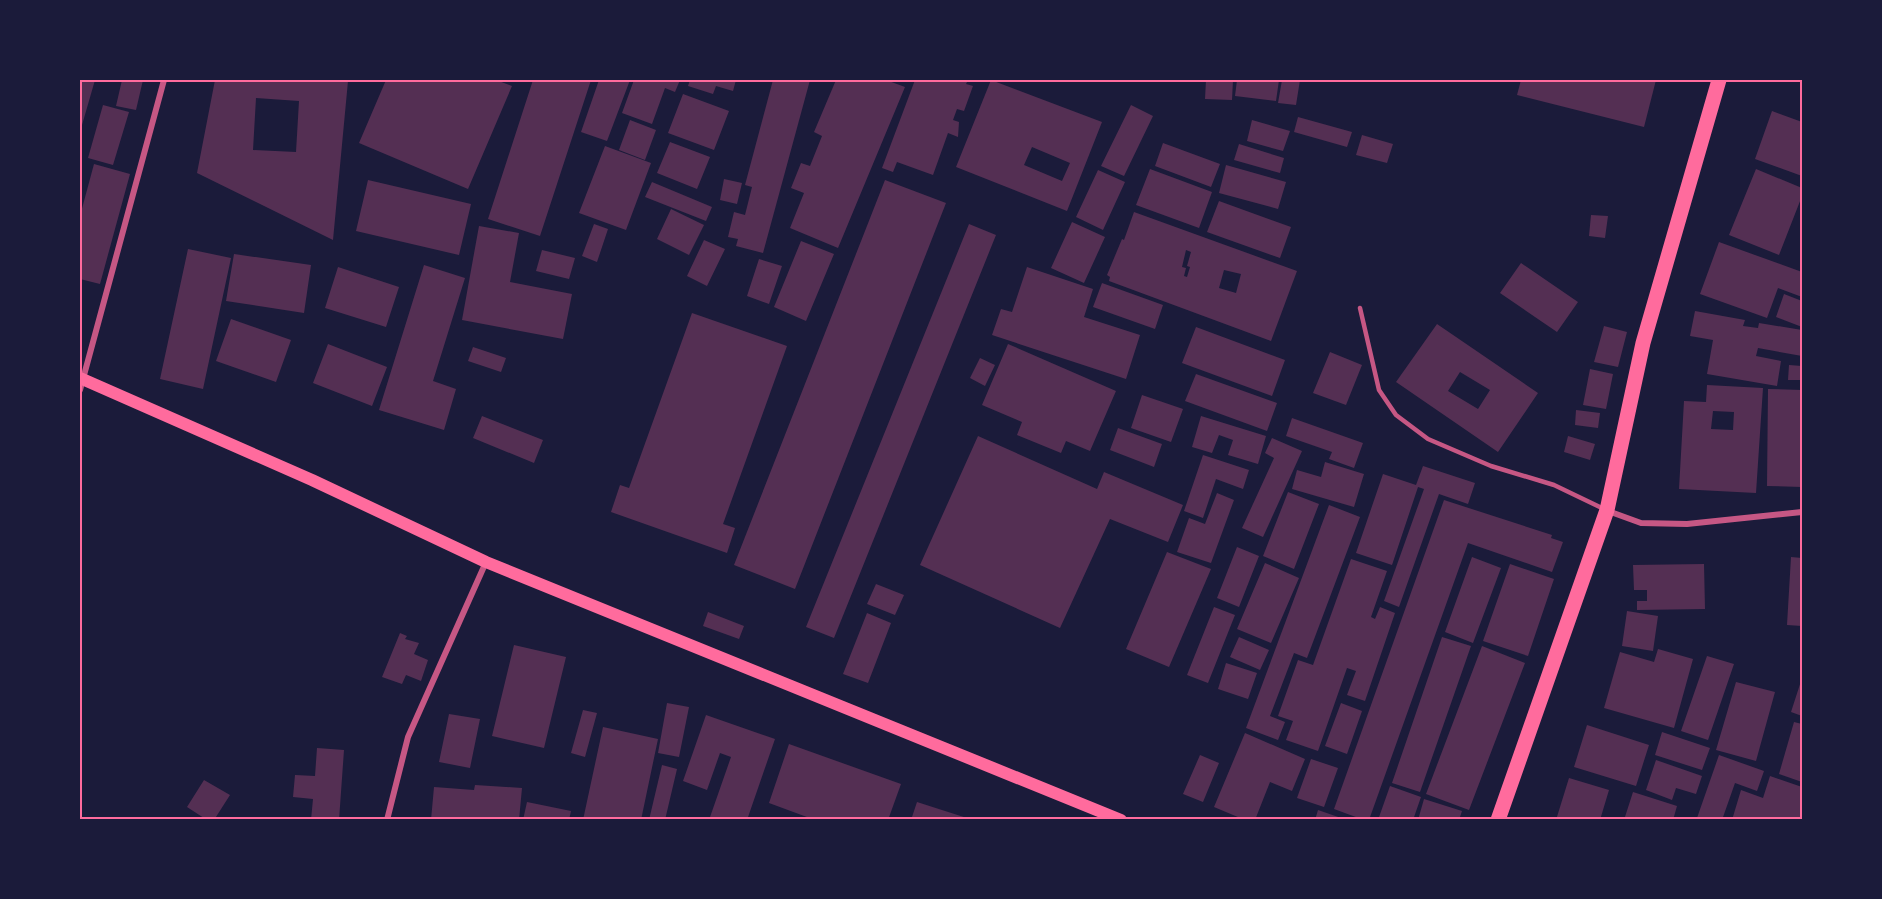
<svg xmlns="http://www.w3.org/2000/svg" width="1882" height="899" font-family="'Open Sans',sans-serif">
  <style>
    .building { fill: #542f53; fill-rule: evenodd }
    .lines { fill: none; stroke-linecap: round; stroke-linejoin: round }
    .service { stroke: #c65784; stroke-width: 4.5 }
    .minor { stroke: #c65784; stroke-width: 6 }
    .secondary { stroke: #ff6b9d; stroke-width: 12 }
    .primary { stroke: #ff6b9d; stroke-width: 15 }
    .neatline { fill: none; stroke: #ff6b9d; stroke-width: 2 }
  </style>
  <rect width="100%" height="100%" fill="#1b1b3a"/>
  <path class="building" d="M80,80H95L80,132Z
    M122,80H143L136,110L116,106Z
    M215,80L348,81L333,240L197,173ZM256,98L299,101L296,152L253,150Z
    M386,80H496L512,86L468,189L359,143Z
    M533,80H591L540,236L488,219Z
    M599,80H630L607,141L581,132Z
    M634,80H680L675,92L665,88L652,124L622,113Z
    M690,80H736L733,91L716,86L713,94L688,86Z
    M773,80H810L763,253L736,246L738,239L728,237L734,212L745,215L752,187L745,185Z
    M836,80H886L905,87L838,248L790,228L804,193L791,188L801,163L810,166L822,136L814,132Z
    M915,80H968L966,84L973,86L964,111L957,109L953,120L959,122L958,137L948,133L933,175L897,162L893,172L882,168Z
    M991,80L1102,122L1067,211L956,167ZM1032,147L1070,163L1062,181L1024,165Z
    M1206,80H1233L1232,100L1205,99Z
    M1237,80H1279L1276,101L1235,96Z
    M1282,80H1300L1296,105L1278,103Z
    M1521,80H1656L1644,127L1517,95Z
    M683,94L729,111L714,150L668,133Z
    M103,105L129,112L113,165L88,158Z
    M1131,105L1153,116L1124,176L1101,166Z
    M1772,111L1802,122V176L1755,159Z
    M1298,117L1352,132L1347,147L1294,132Z
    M630,120L656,130L645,160L619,150Z
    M1252,120L1290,131L1283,151L1247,141Z
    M1362,135L1393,144L1387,163L1356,155Z
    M670,142L710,157L697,189L657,173Z
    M1163,143L1220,164L1211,187L1155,166Z
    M1239,144L1284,158L1280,173L1234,160Z
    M605,146L651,163L626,230L579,213Z
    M94,164L130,174L100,284L80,279V216Z
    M1226,165L1286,182L1278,209L1219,193Z
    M1150,169L1212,192L1199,228L1136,205Z
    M1756,169L1802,188V196L1779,255L1729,235Z
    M1098,170L1125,182L1103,230L1076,217Z
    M724,179L742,183L737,204L720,200Z
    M368,180L471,204L459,255L356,231Z
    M885,180L946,203L795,589L734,565Z
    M652,182L712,207L706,221L645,197Z
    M1219,201L1291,227L1280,258L1207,232Z
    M671,209L704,225L689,255L657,239Z
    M1134,212L1297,271L1271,341L1109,281L1110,277L1107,275L1122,239L1124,240ZM1186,250L1191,252L1187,266L1190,267L1187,277L1184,276L1186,268L1182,267ZM1224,270L1241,274L1236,293L1219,288Z
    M1591,215L1608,216L1605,238L1589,236Z
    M1072,222L1105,237L1084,283L1051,268Z
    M594,224L608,229L597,262L582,256Z
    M969,224L996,235L834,638L806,627Z
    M479,226L519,233L510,282L572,294L563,339L462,320Z
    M704,240L725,249L707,286L687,276Z
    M801,241L834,254L806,321L774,307Z
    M1719,242L1802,272V297L1778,288L1767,318L1700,294Z
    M188,249L231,258L203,389L160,379Z
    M542,250L575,258L569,279L536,271Z
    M234,254L311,265L304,313L226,301Z
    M759,259L782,266L769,304L747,296Z
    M1521,263L1578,302L1557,332L1500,293Z
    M424,265L465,278L433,381L456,389L444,430L379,410Z
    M338,267L399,287L386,327L325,308Z
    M1027,267L1093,289L1084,317L1140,335L1126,379L992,335L1001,309L1012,312Z
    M1102,283L1163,305L1155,329L1093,307Z
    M1784,294L1802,301V327L1776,317Z
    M1695,311L1745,320L1743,326L1758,328L1759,323L1802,330V356L1758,348L1756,356L1781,361L1777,386L1707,374L1713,340L1690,336Z
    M692,313L787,346L723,524L735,528L727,553L611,512L620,485L629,488Z
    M231,319L291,340L276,382L216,361Z
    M1437,324L1538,393L1498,452L1396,382ZM1460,372L1490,390L1478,409L1448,391Z
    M1604,326L1627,332L1618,367L1594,362Z
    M1196,327L1285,360L1272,396L1182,363Z
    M328,344L387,367L372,406L313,383Z
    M1008,344L1116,391L1090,451L1066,441L1061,453L1017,435L1022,422L982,405Z
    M473,347L506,358L501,372L468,361Z
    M1330,352L1362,365L1346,405L1313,393Z
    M980,358L995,365L985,386L970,378Z
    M1789,365L1802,366V380H1788Z
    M1590,369L1613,374L1606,409L1583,405Z
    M1196,374L1277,403L1267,431L1185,401Z
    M1707,385L1763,388L1756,493L1679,489L1684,401L1706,402ZM1713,411L1734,412L1733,430L1711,429Z
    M1768,389L1802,390V487L1767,486Z
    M1142,395L1183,409L1171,442L1131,428Z
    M1576,410L1600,413L1598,428L1575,425Z
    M482,416L543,440L534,463L473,438Z
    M1201,416L1266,436L1258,464L1228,455L1233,440L1219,435L1212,453L1192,447Z
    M1292,418L1363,443L1354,468L1329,459L1332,452L1286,436Z
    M1118,428L1162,444L1154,467L1110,450Z
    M978,436L1097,489L1104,472L1183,505L1168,542L1110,519L1060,628L920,565Z
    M1568,436L1595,444L1590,460L1564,452Z
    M1272,438L1302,451L1263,537L1242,528L1274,458L1265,453Z
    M1203,455L1249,470L1243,489L1216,479L1203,518L1184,511Z
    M1325,462L1364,474L1354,507L1292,489L1297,470L1321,477Z
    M1423,466L1475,483L1468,504L1439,494L1399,607L1384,601L1424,489L1418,487L1392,565L1356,553L1383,474L1416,485Z
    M1288,492L1319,504L1294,569L1263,556Z
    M1217,493L1234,500L1211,563L1177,552L1189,518L1205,524Z
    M1444,500L1552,535L1551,538L1563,542L1552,572L1468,543L1369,820H1364L1334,809Z
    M1329,505L1360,517L1307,658L1294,653L1270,716L1285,722L1278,740L1246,728Z
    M1237,547L1259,556L1239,607L1217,598Z
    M1167,552L1211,569L1169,667L1126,649Z
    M1472,557L1501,568L1473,643L1445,632Z
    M1791,557L1802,558V626L1787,625Z
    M1351,559L1387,571L1371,617L1375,619L1380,607L1395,613L1365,701L1347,695L1356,671L1347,668L1318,751L1286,740L1293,721L1278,716L1298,660L1313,665Z
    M1265,563L1299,578L1271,643L1237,629Z
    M1510,564L1554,579L1528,656L1483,641Z
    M1704,564L1705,609L1637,610V601H1647V590H1634L1633,565Z
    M876,584L904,595L895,615L867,604Z
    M1214,607L1235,615L1208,683L1187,675Z
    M1627,611L1658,616L1653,651L1622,646Z
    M708,612L744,626L739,639L703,626Z
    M867,613L891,623L868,683L843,674Z
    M400,633L407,636L405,639L419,643L414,654L428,660L421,681L406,675L402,684L382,677Z
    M1239,637L1269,650L1260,670L1230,657Z
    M1442,637L1471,646L1420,792L1392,783Z
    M514,645L566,657L544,748L492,736Z
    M1482,646L1525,663L1469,810L1426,794Z
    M1658,649L1693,659L1674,728L1604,708L1620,652L1654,662Z
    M1707,656L1734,664L1708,740L1681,731Z
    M1226,663L1257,673L1248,699L1218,689Z
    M1802,678V716L1791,712Z
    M1736,682L1775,692L1756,761L1716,750Z
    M667,703L689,707L679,757L658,753Z
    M1341,703L1362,711L1347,754L1325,746Z
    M583,710L597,713L585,757L571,753Z
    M449,714L480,719L470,768L439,762Z
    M706,715L775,739L747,820H709L731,757L720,753L707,790L683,781Z
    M1794,722L1802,724V782L1779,774Z
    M1587,725L1649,745L1636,786L1574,767Z
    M603,727L658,739L641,820H583Z
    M1662,732L1710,748L1702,770L1655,755Z
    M1245,733L1305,759L1292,791L1270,782L1255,820H1245L1214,807Z
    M789,744L901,784L888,820H815L769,803Z
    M317,748L344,750L339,820H311L313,799L293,797L295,775L315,776Z
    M1200,755L1219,763L1203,802L1183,794Z
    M1719,755L1764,771L1757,791L1735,783L1722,820H1703L1697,818Z
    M1311,759L1338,768L1324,807L1297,798Z
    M1656,760L1702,776L1696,794L1676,788L1672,800L1646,790Z
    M662,765L677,769L665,820H649Z
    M1770,776L1802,787V820H1732L1741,790L1763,798Z
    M1569,778L1609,790L1600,820H1556Z
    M204,780L230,795L214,820H207L187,807Z
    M475,785L522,788L519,820H431L434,787L474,790Z
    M1390,786L1421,797L1413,820H1378Z
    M1633,792L1677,806L1673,820H1624Z
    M1424,799L1462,811L1459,820H1418Z
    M527,802L571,811L569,820H523Z
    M917,802L970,819V820H911Z
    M1318,810L1344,819V820H1315Z"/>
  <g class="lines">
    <path class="service" d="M1360,308L1379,390L1396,415L1428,439L1491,466L1554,485L1604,509"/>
    <path class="minor" d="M80,390L164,80
      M1608,511L1641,523L1687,524L1802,512
      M387,820L408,737L486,562"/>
    <path class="secondary" d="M80,378L312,480L486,562L1121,820"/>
    <path class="primary" d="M1498,820L1607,510L1643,343L1719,80"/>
  </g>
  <rect width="1882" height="899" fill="none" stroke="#1b1b3a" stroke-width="162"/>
  <rect x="81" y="81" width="1720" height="737" class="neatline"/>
</svg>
